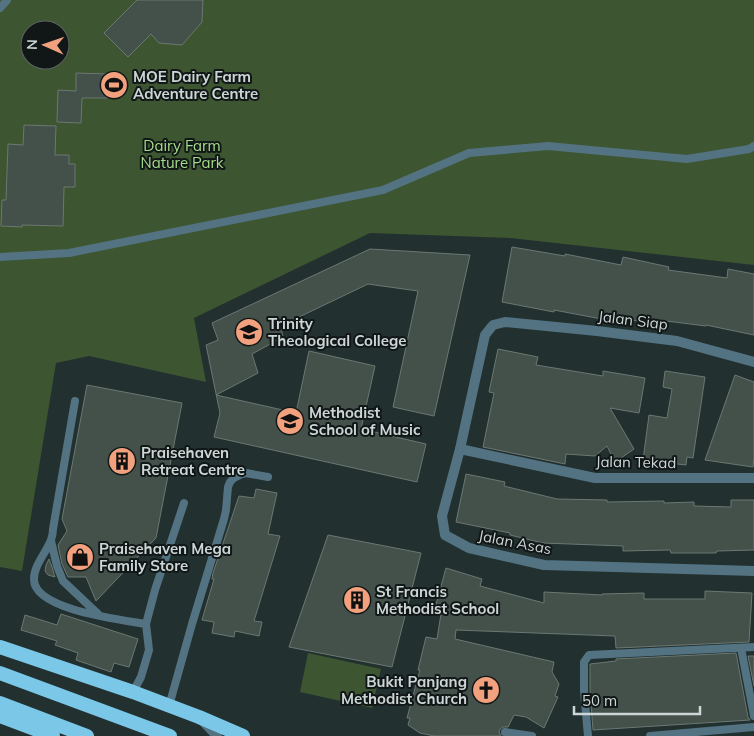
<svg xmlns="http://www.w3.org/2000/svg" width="754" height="736" font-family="Mulish,sans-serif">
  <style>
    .green { fill: #3d5530; fill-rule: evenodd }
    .building { fill: #44514b; stroke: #6b7872 }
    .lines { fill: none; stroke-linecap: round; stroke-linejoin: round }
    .service { stroke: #537382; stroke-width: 8 }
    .minor { stroke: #537382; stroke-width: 10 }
    .tertiary { stroke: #537382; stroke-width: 10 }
    .trunk { stroke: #7ac7e7; stroke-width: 14 }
    .labels { text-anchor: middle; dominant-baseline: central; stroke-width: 4; stroke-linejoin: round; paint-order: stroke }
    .poi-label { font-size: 15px; font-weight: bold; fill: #cdd6d6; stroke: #111717; text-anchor: start }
    .park-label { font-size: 15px; fill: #a5dc89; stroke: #111717 }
    .street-label { font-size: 15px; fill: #cdd6d6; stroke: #111717 }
  </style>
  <rect width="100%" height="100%" fill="#223030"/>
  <path class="green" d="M0,0H754V265L510,238L370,233L194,318L206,382L89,356L56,363L22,571L0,567ZM30,30H60V60H30Z
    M308,653L381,669L372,708L300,692Z"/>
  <path class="building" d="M137,0H203L202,22L182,45L159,43L151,34L128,57L104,33Z
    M76,73L109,74L108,98H82L81,123L57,122L58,90L76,91Z
    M24,125L56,126L55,155H69V164H75V187H64L63,226L22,225V227L1,226L2,200H6L8,144L23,145Z
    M512,247L565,256V254L621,265L623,257L669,267L668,270L727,278L728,269L754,274V335L706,325V326L658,320L657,325L608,315L607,320L554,310V312L502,302Z
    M370,249L470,255L434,416L393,407L418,291L368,284L299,317L281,328L283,337L252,354L258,373L216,395L296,413L309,351L375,366L361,429L426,444L417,482L214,437L220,413L206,345L218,340L212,323Z
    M498,349L538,357L536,365L603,376V371L645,378L639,413L610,408L634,449L615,462L607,446L595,456L566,454L565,464L483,447L494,393L489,392Z
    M665,371L705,377L693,458L687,457L686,465L643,460L649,415L667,418L672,389L663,387Z
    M735,375L754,382V457L753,467L705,460Z
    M87,385L182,403L156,538L96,601L86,577H68L62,564L58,545L67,531L62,519Z
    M466,474L505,482L504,486L557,499L607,500V502L664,501V503L694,502V506L731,507V500H754V550L717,551L716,553H671L670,550L623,551V546L543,543L510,535V533L456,522Z
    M256,489L277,493L268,534L280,536L254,621L262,622L259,636L235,631L234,637L212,633L214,622L202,620L214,579H212L213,573L239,496L254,498Z
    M328,535L421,553L392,667L289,647Z
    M49,559L52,567L55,577L48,575L45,571L46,565Z
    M446,568L482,579L480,586L544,603V592L602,595V594L644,593V599H705V591L752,593L749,642L616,648L615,636L456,630L455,639L554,662L552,672L559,684L555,696L558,697L544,728L526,717L514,715L508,727H503L500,729L499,732L501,736H434L420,733L408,725L410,718H407L420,670H418L426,637L437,639L441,614L434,612Z
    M61,614L138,639L129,667L114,663L111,672L76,660L78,653L55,645L57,641L21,630L25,615L57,625Z
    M736,653L748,717L750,720L593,730L590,691V664L616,661V659Z
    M748,656H754V686Z"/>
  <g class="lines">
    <path class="service" d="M0,8L7,0
      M0,257L69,253L383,190L469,153L548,146L687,159L749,149L754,146
      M75,401L53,529C53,533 52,537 51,540C46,553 34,565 34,579C33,610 123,620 146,624
      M51,541L57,566L63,581L98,614
      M741,648L754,716
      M133,692L141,677L149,650L146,624L155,590L184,503
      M169,706L192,624L224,519L226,510L228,487L230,482L234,478L242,474L246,473L268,477
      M505,732L532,736
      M588,736L584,691V662L589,655L754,647
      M650,736L754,727"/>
    <path class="minor" d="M754,362L677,341L597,331L505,322L493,325L485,335L460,449L442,516L445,535L469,548L544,565L754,571
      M460,449L595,478H754"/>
    <path class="tertiary" d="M203,721L217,736"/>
    <path class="trunk" d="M0,647L133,692L199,717L243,736
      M0,673L170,736
      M0,703L87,736
      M0,716L53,736"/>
  </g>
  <defs>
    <g id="stadium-disc" transform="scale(1.4375)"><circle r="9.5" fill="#f1a17d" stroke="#111717"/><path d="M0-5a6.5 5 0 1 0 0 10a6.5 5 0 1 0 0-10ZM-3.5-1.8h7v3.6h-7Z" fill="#111"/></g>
    <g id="university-disc" transform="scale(1.4375)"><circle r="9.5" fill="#f1a17d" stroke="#111717"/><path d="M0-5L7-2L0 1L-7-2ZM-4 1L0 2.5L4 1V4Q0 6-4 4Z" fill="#111"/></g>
    <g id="school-disc" transform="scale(1.4375)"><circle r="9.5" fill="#f1a17d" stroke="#111717"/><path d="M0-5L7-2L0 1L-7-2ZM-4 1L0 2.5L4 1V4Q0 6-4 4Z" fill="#111"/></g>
    <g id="building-disc" transform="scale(1.4375)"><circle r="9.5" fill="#f1a17d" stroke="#111717"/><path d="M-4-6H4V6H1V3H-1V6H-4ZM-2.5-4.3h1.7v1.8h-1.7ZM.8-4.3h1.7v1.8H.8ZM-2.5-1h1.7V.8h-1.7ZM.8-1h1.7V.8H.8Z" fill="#111"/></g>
    <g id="shop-disc" transform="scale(1.4375)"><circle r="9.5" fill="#f1a17d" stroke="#111717"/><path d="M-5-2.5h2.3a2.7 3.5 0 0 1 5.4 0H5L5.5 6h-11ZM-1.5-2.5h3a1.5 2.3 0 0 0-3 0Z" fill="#111"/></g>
    <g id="church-disc" transform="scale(1.4375)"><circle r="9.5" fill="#f1a17d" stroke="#111717"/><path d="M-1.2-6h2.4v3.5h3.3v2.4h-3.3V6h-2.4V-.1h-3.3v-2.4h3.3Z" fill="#111"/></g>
  </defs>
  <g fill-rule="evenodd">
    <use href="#stadium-disc" x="114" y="85"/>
    <use href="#university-disc" x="249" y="332"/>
    <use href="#school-disc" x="290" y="421"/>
    <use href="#building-disc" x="122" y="461"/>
    <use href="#shop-disc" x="80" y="557"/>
    <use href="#building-disc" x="357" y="600"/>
    <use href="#church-disc" x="486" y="690"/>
  </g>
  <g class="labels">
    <g class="poi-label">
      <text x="133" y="76">MOE Dairy Farm<tspan x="133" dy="17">Adventure Centre</tspan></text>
      <text x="268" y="323">Trinity<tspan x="268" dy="17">Theological College</tspan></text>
      <text x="309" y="412">Methodist<tspan x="309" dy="17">School of Music</tspan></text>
      <text x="141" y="452">Praisehaven<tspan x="141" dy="17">Retreat Centre</tspan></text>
      <text x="99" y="548">Praisehaven Mega<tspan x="99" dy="17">Family Store</tspan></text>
      <text x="376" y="591">St Francis<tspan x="376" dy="17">Methodist School</tspan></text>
      <text x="467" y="681" text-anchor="end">Bukit Panjang<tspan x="467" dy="17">Methodist Church</tspan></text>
    </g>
    <g class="park-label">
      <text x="182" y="145">Dairy Farm<tspan x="182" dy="17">Nature Park</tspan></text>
    </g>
    <g class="street-label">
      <text transform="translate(633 320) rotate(7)">Jalan Siap</text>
      <text transform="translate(636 462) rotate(1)">Jalan Tekad</text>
      <text transform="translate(515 542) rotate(11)">Jalan Asas</text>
    </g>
  </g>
  <g transform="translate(45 45) rotate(272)"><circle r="24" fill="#111717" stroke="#5c6363"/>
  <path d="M0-4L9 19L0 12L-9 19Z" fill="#f1a17d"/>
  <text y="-8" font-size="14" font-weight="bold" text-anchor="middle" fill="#cdd6d6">N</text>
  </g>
  <path d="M574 706v8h126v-8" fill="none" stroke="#cdd6d6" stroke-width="2.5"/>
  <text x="582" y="706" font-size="15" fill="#cdd6d6" stroke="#111717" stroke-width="4" paint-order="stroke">50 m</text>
</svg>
